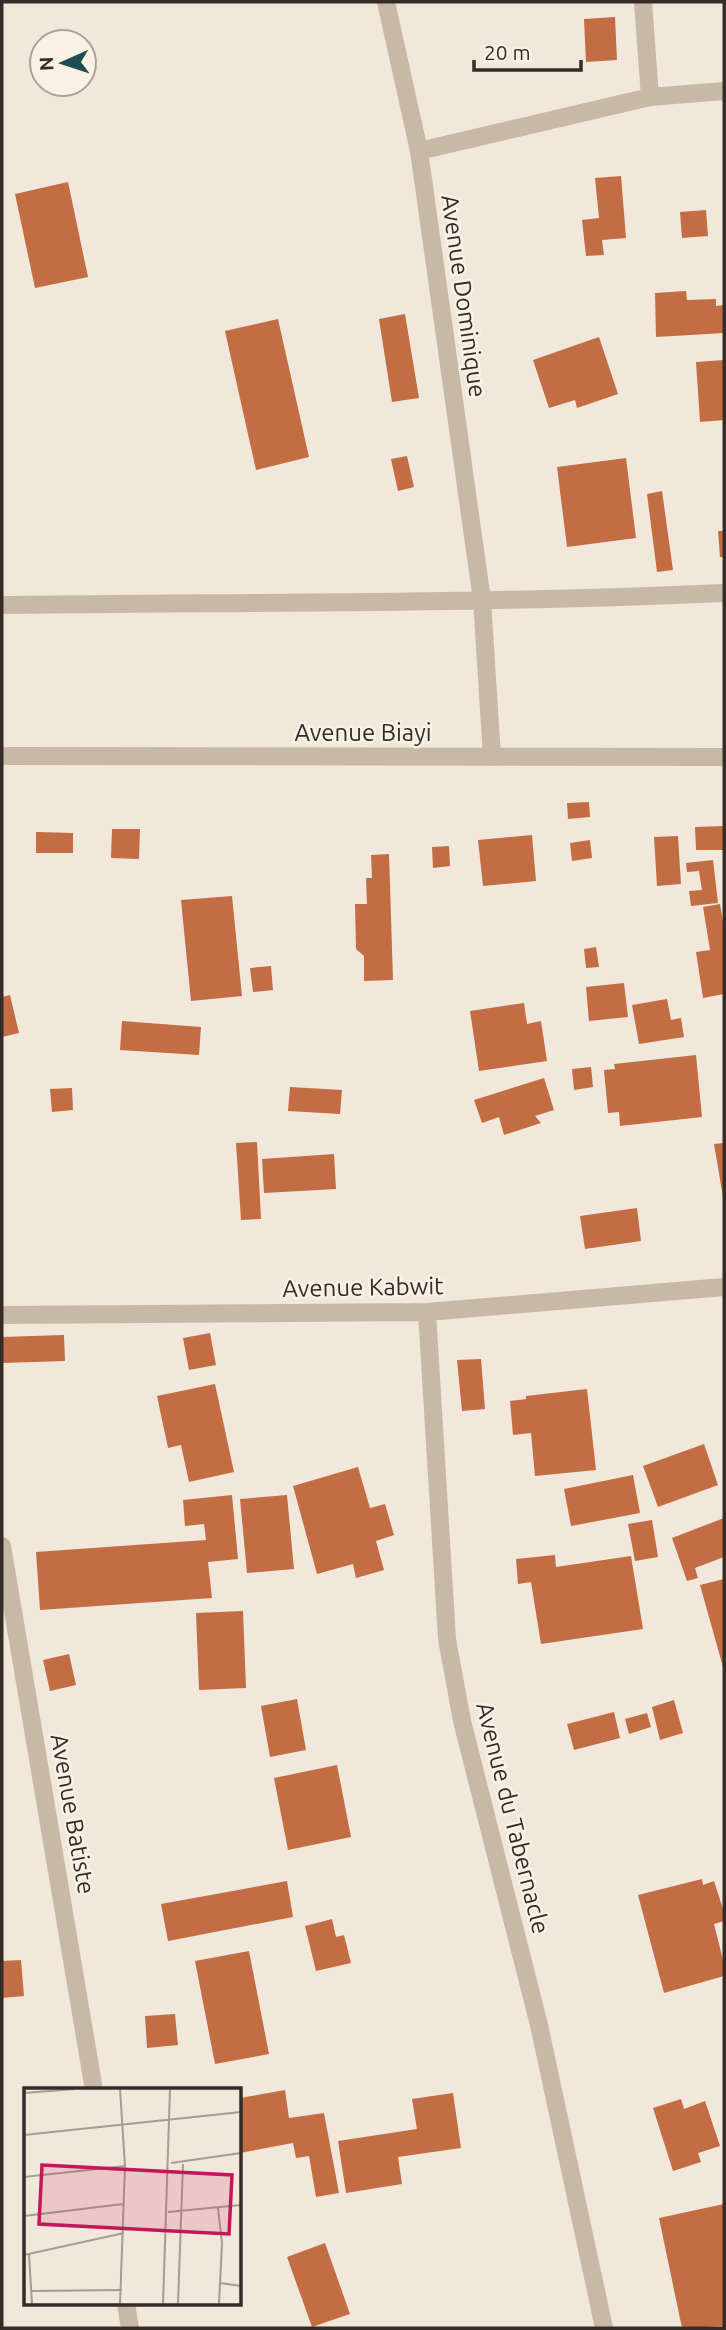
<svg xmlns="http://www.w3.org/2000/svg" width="726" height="2330" font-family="Ubuntu,sans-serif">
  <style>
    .building { fill: #c36d45 }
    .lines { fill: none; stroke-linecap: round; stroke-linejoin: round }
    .minor { stroke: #c8b8a6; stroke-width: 18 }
    .labels { text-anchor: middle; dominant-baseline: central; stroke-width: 5; stroke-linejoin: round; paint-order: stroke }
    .street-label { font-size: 24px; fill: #352c27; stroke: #f9f1e6 }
    .inset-road { fill: none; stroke: #a69c92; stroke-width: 2 }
    .view { fill: #c2185b; fill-opacity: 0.15; stroke: #c2185b; stroke-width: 3.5 }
    .inset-edge { fill: none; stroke: #352c27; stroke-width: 3.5 }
  </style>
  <rect width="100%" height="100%" fill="#f1e7da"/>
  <path class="building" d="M615,17L617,60L586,62L584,19Z
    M621,176L626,238L602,240L604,255L586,256L582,220L599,218L595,178Z
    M68,182L88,277L35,288L15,194Z
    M706,210L708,236L682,238L680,212Z
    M686,291L687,300L716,299V306L724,305V333L656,337L655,293Z
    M405,314L419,398L392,402L379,319Z
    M278,319L309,457L256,470L225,331Z
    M599,337L618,394L577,408L575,400L549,408L533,360Z
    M724,360V420L700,422L696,362Z
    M407,456L414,487L398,491L391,459Z
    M626,458L636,538L567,547L557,467Z
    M662,491L673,570L657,572L647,494Z
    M718,531H724V557H720Z
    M589,802L590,817L568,819L567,803Z
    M724,826V850H696L695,827Z
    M112,829H140L139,859L111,858Z
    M36,832L73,833V853H36Z
    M532,835L536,881L483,886L478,840Z
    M678,836L681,884L657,886L654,837Z
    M590,840L592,858L572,861L570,843Z
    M449,846L450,866L433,868L432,847Z
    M389,854L393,980L364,981V956L356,949L355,904H367L366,878H372L371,855Z
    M713,860L718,903L691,906L689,891L702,890L699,871L687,872L686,863Z
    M232,896L242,996L191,1001L181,900Z
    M720,904L724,928V994L703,998L696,952L710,950L703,907Z
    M596,947L599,967L586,968L584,949Z
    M271,966L273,990L253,992L250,968Z
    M624,983L628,1017L589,1021L586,987Z
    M10,995L19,1033L2,1037V997Z
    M667,999L671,1020L681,1018L684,1037L639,1044L632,1005Z
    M524,1003L527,1024L541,1021L547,1061L479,1071L470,1011Z
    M122,1021L201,1027L199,1055L120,1050Z
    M696,1055L702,1117L620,1126L619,1112L608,1113L604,1070L615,1069L614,1064Z
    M591,1067L593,1087L574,1090L572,1069Z
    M544,1078L554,1110L535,1116L541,1123L504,1135L499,1117L482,1123L474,1100Z
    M290,1087L342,1090L340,1114L288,1111Z
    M72,1088L73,1110L52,1112L50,1089Z
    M257,1142L261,1219L241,1220L236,1143Z
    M724,1143V1197H723L714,1144Z
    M334,1154L336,1189L264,1193L262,1159Z
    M637,1208L641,1241L585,1249L580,1216Z
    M210,1333L216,1365L189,1370L183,1338Z
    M64,1335L65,1361L2,1363V1337Z
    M481,1359L485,1409L462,1411L457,1360Z
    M215,1384L234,1472L189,1482L181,1445L168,1448L157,1396Z
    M587,1389L596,1470L535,1476L531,1433L513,1435L510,1401L526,1399V1396Z
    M704,1444L718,1485L658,1507L643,1466Z
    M358,1467L370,1508L385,1504L394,1535L376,1541L384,1570L356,1578L353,1564L317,1574L293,1486Z
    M633,1475L640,1513L571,1526L564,1489Z
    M232,1495L238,1559L208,1562L212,1598L40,1610L36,1552L206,1540L204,1524L185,1526L183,1500Z
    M287,1495L294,1569L247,1573L240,1499Z
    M724,1518V1557L695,1568L698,1578L687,1581L672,1538Z
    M652,1520L658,1557L635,1561L628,1524Z
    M555,1555L556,1567L631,1556L643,1629L541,1644L531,1582L518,1584L516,1559Z
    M724,1579V1667H723L700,1585Z
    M243,1611L246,1688L199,1690L196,1613Z
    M69,1654L76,1685L50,1691L43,1660Z
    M297,1699L306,1750L270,1757L261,1706Z
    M674,1700L683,1733L660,1740L652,1707Z
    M614,1712L620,1738L574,1750L567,1724Z
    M647,1713L651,1727L629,1734L625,1719Z
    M337,1765L351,1837L288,1850L274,1778Z
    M702,1879L703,1885L714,1881L724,1912V1921L714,1924L724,1964V1976L664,1993L638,1895Z
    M287,1881L293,1917L168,1941L161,1904Z
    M332,1919L336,1937L344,1935L351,1963L316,1971L305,1926Z
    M249,1951L269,2054L215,2064L195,1961Z
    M21,1960L24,1996L2,1998V1961Z
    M175,2014L178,2045L147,2048L145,2016Z
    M285,2090L289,2118L324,2113L339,2193L316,2197L309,2156L296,2158L293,2143L240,2153V2098Z
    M453,2093L461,2148L398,2157L402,2184L346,2193L338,2141L417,2129L412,2099Z
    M681,2099L684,2109L705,2101L720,2146L698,2153L701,2162L673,2171L653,2108Z
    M724,2204V2326L682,2328L659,2218Z
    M325,2243L350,2314L312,2327L287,2257Z"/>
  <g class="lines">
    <path class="minor" d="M386,2L419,151L482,600L492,757
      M643,2L650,97
      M419,151L650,97L724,91
      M2,605C243,602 484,604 724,593
      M2,756L724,757
      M427,1312L447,1639L462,1721L539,2025L604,2328
      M2,1315L427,1312L724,1287
      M2,1546L94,2090
      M126,2304L130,2328"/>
  </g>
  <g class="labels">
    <g class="street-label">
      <text transform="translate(464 296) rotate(82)">Avenue Dominique</text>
      <text x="363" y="732">Avenue Biayi</text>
      <text transform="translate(363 1287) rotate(-1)">Avenue Kabwit</text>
      <text transform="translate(73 1814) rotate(80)">Avenue Batiste</text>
      <text transform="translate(513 1818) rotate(76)">Avenue du Tabernacle</text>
    </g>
  </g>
  <g transform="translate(24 2088)">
    <rect width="217" height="217" fill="#f1e7da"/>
    <path class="inset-road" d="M0,5L51,1M0,47L217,24M147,75L217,65M0,89L101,78M194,120L198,155L195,216M144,124L217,117M0,128L99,116M5,166L8,216M0,167L100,145M196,195L217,198M8,203L98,202M96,216L101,78L96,1M139,216L146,1M154,216L159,76"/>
    <path class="view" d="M18,77L208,87L205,146L15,136Z"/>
    <rect width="217" height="217" class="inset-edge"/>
  </g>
  <rect width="726" height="2330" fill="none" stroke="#352c27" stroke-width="7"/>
  <g transform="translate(63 63) rotate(267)"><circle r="33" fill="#f9f1e6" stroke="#aba29a" stroke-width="2"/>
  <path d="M0-5L12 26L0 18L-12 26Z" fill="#1d4d55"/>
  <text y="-10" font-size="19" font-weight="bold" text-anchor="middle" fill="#352c27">N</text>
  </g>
  <path d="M474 60v10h107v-10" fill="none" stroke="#352c27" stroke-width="3.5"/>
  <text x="484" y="60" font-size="21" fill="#352c27" stroke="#f9f1e6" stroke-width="5" paint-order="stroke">20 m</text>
</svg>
